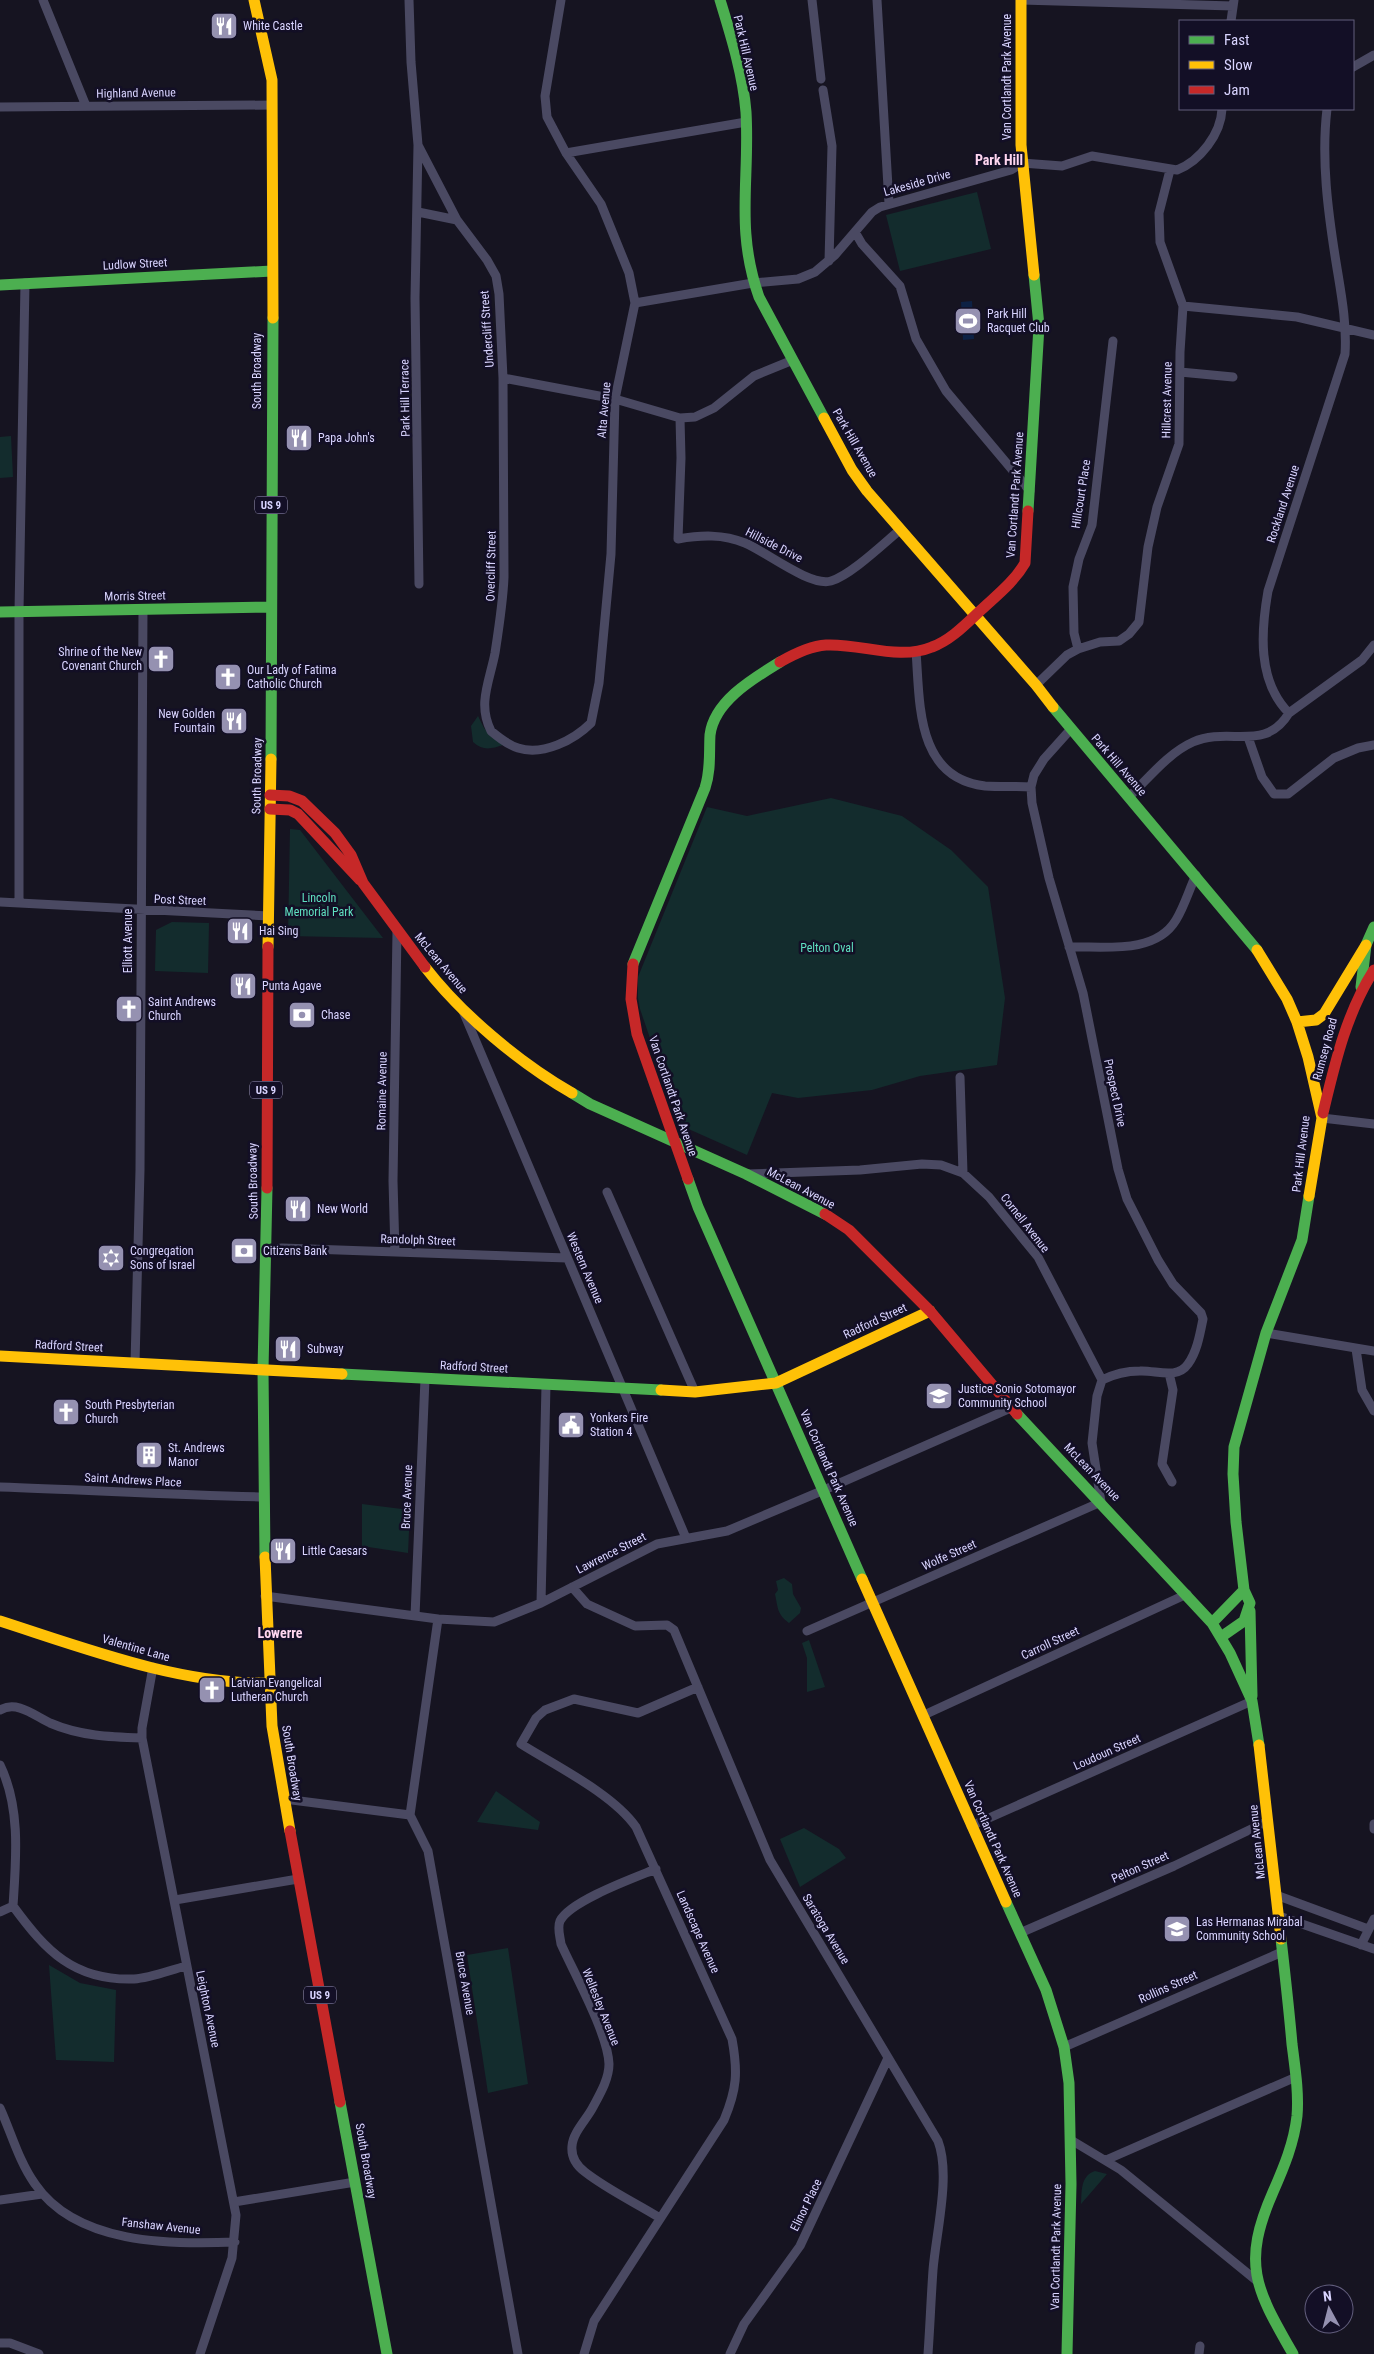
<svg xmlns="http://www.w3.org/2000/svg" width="1374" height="2354" font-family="'Roboto Condensed',sans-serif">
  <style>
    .green { fill: #132c2d }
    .water { fill: #0d2144 }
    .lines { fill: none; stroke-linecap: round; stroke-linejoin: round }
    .street { stroke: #4a4962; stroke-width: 9 }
    .fast { stroke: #4caf50; stroke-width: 11 }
    .slow { stroke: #ffc107; stroke-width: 11 }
    .jam { stroke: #c62828; stroke-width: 11 }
    .labels { text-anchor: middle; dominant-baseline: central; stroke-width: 5; stroke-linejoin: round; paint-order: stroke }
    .shield { fill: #130f26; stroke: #9e99be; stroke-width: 1 }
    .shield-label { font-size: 11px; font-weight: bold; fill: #d9d4ff }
    .poi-label { font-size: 12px; fill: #d9d4ff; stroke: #130f26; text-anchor: start }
    .street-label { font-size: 12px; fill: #d9d4ff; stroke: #130f26 }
    .park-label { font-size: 12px; fill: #5fe0c0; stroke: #130f26 }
    .neighbourhood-label { font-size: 14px; font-weight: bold; fill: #ffd6f0; stroke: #130f26 }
  </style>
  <rect width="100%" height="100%" fill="#161421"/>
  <path class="green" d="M977,192L991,249L900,271L886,215Z
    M11,436L13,477L0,478V437Z
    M478,716L484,728L503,745C491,749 483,751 473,742L471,726Z
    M831,798L902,816L951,850L988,887L1005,998L997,1065L920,1076L872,1090L798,1098L772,1093L747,1155L684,1127L678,1120L640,1009L638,998V977L707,807L747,816Z
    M290,829L300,830L383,938L288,936Z
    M172,922L209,923L208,973L155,971L156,930Z
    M362,1504L410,1510L408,1553L362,1546Z
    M784,1578L792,1584L793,1594L801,1608L800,1613L789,1623C777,1614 778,1608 775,1594L778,1590L776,1581Z
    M809,1640L825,1687L807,1692V1658L802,1643Z
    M496,1791L540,1822L538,1830L477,1822Z
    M804,1828L839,1849L846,1858L800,1887L780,1839Z
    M508,1948L528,2084L488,2093L467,1955Z
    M49,1965L80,1983L116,1990L114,2062L56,2060Z
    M1095,2171L1107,2174L1081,2204C1082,2192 1080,2176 1095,2171Z"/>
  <path class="water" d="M972,301L974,339L963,340L961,302Z"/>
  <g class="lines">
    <path class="street" d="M43,0L86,106
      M409,0L411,62L418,145L415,298L419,584
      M812,0L821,79
      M877,0L889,204
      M1021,0L1233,6
      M1231,21L1234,0
      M1353,67L1374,55
      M823,90L832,146L829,261
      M0,107L272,105
      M418,145L457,220L487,260L496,276L499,294L503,378L504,577C503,602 499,627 495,653C490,680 477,704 491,731C498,737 509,745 518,748C543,756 574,740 591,723L599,683L611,554L615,399L635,303L629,273L601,204L566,153L547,117L545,96L561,0
      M566,153L746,122
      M418,212L457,220
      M855,232L862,244L900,286L916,339L946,391L1030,491
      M635,303L753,283L798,279L815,272L835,255L872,212L880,207L1011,170L1022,163L1062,166L1092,156L1177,170C1200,161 1221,134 1222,109
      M1183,306L1297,317L1374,335
      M1180,372L1233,377
      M503,378L615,399L680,418L695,417L714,408L754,376L793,360
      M680,418L681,458L678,539C701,535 723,534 745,543C765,551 810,587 831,581C851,575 884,543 901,529
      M1078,649L1074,633L1073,587L1079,559L1092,525L1113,341
      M916,651C920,704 916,778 985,786C1000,787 1016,786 1031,787
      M1036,685L1067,655L1078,649L1100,642L1119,641L1129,634L1139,622L1148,547L1157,507L1179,444L1180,352L1183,306L1160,242L1159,213L1170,170
      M1289,713C1257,681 1261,631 1268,591L1345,354C1347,323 1341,293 1336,262C1328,212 1321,159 1327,109
      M1070,730L1044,759L1034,775L1031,787L1032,803L1049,878L1083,993L1118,1169L1127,1199L1158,1260L1173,1284L1201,1313L1203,1319C1200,1334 1197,1352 1188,1364C1177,1380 1156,1370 1140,1371C1126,1371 1114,1374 1102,1380
      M1248,737L1262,777L1274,794H1288L1334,758L1358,748L1374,745
      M1129,797C1148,779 1168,753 1193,742C1229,726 1265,753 1289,713L1362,660L1374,645
      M0,902L269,916
      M19,903V611L25,283
      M1069,947C1103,946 1155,955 1176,920C1184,907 1189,890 1196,875
      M463,1011L686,1538
      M960,1077L963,1173
      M1322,1118L1374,1124
      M747,1174L860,1170L922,1164L941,1165L963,1173L989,1197L1038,1257L1102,1380L1097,1396L1092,1443L1101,1502L807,1631
      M607,1192L695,1392
      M267,1250L282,1248L567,1258
      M395,1252L393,1181L397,931
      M1266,1333L1374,1351
      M1356,1349L1362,1390L1374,1411
      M135,1363L140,1170L143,609
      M1169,1373L1173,1390L1162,1464L1172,1482
      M0,1487C88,1490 176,1495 264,1497
      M572,1587L587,1604L635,1626L667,1625L674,1630L770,1860L938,2141C951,2175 936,2233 933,2270C931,2298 930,2326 928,2354
      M265,1596L438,1619L494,1622L541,1603L657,1544L727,1531L824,1490L1011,1408
      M541,1603L546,1385
      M415,1616L425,1379
      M438,1619L410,1815L428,1851L518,2354
      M153,1667L142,1728V1738L236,2215L232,2258L200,2354
      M0,1710C17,1700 35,1716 50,1723C80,1736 110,1737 142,1738
      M924,1715L1187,1594
      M0,1765C21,1808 16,1859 13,1906C46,1951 74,1981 134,1979C151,1978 170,1970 186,1966
      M284,1799L410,1815
      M1374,1824V1829
      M971,1826L1252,1701
      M656,1869C634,1878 570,1901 560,1921C557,1928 560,1936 561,1944C574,1973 608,2034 609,2064C609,2079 600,2094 593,2107C587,2119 573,2132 572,2146C571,2157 577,2166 585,2172C608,2190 636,2203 660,2218
      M1276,1895L1368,1929
      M175,1900L298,1879
      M0,1912L13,1906
      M1279,1916L1374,1949
      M1020,1933L1174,1866L1268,1821
      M1361,1945L1374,1919
      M1064,2047L1282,1952
      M0,2108C11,2132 19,2162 35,2184C76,2244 169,2245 235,2242
      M1071,2140L1121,2170L1257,2281
      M1106,2160L1296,2077
      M0,2200L42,2194
      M234,2202L355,2182
      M0,2343H10L39,2354
      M584,2354L594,2321L724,2120C737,2089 738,2072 732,2039L636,1827C613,1794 556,1766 521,1744L536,1718L545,1710L574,1699L638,1713L698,1687
      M730,2354L744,2324L800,2246L888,2058
      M1199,2354L1200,2346"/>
    <path class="fast" d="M720,0C731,36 743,74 746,112C750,180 735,229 759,297L824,418
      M0,285L272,271
      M1028,511L1039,326L1034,275
      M0,612L271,607
      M1053,707L1257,950
      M271,759L273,318
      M633,964L705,788C711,770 709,753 710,735C714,701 754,678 780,662
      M1361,987L1366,945L1374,927
      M572,1093L590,1104L746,1174L825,1214
      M688,1179L698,1207L862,1579
      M342,1374L661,1390
      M1017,1414L1212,1623L1230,1653L1252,1701L1259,1745
      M265,1557L263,1370L267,1188
      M1250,1611L1252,1696
      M1212,1623L1244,1590
      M1221,1637L1244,1621L1250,1603L1244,1590L1236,1522L1233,1474L1234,1447L1266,1333L1302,1240L1309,1196
      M1006,1902L1046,1990L1064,2047L1069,2083L1071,2184L1067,2354
      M1281,1939C1285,1974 1289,2009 1292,2044C1295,2068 1299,2093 1297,2116C1294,2143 1284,2167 1273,2192C1241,2265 1256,2289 1293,2354
      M340,2102L387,2354"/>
    <path class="slow" d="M254,0L272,80L273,318
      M1021,0V145L1034,275
      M824,418L852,470L867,491L1036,685L1053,707
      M268,947L271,759
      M1257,950L1287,999L1297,1022L1308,1057L1322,1118L1309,1196
      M425,967C462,1015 520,1063 572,1093
      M1297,1022L1316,1020L1324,1014L1366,945
      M0,1356L342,1374
      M661,1390L695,1392L776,1383L930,1311
      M265,1557L272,1726L290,1831
      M862,1579L1006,1902
      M0,1621C84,1648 181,1685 269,1683
      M1259,1745L1281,1939"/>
    <path class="jam" d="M780,662C794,654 810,646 826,645C861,643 898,661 932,647C951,640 966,624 981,610C997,595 1014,582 1025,563L1028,511
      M270,795L289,796L302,801L335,833L351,855L363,883L425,967
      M270,809L290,810L298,814L360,880
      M633,964L631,999L637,1034L688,1179
      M1323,1113C1335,1063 1346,1014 1374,970
      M267,1188L268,947
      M825,1214L849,1230L930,1311L1017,1414
      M290,1831L340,2102"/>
  </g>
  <defs>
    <g id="restaurant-square" transform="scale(1.4375)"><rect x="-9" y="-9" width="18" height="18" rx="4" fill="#9591b1" stroke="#130f26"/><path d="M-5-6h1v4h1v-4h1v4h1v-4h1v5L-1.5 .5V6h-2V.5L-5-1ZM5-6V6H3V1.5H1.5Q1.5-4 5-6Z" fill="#fff"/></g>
    <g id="stadium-square" transform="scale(1.4375)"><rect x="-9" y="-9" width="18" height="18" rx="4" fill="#9591b1" stroke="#130f26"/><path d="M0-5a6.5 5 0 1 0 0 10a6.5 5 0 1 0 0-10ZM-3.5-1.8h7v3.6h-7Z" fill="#fff"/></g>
    <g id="church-square" transform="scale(1.4375)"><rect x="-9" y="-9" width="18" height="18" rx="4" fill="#9591b1" stroke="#130f26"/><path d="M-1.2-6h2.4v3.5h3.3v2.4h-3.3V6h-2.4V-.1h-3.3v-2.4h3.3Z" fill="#fff"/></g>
    <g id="bank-square" transform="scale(1.4375)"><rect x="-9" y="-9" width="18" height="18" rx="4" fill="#9591b1" stroke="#130f26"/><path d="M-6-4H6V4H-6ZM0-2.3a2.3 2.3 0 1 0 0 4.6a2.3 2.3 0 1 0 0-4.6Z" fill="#fff"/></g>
    <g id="synagogue-square" transform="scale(1.4375)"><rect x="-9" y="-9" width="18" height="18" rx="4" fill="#9591b1" stroke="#130f26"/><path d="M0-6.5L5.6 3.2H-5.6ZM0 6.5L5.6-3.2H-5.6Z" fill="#fff"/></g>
    <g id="school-square" transform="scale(1.4375)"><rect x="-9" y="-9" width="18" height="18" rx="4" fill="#9591b1" stroke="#130f26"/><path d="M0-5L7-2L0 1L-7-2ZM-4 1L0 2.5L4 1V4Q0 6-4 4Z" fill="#fff"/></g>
    <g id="civic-square" transform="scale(1.4375)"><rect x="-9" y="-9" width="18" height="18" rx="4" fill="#9591b1" stroke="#130f26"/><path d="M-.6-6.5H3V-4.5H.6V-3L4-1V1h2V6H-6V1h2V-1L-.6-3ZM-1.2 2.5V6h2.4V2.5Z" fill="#fff"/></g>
    <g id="building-square" transform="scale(1.4375)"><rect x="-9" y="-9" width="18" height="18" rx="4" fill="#9591b1" stroke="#130f26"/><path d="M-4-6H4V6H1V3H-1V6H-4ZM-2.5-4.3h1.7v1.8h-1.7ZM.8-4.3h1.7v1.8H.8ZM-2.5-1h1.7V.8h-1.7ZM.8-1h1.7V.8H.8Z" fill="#fff"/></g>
  </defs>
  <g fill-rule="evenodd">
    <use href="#restaurant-square" x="224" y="26"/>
    <use href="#stadium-square" x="968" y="321"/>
    <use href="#restaurant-square" x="299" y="438"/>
    <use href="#church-square" x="161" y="659"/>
    <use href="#church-square" x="228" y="677"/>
    <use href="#restaurant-square" x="234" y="721"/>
    <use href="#restaurant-square" x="240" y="931"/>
    <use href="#restaurant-square" x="243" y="986"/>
    <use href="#church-square" x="129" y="1009"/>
    <use href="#bank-square" x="302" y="1015"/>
    <use href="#restaurant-square" x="298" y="1209"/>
    <use href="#bank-square" x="244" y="1251"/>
    <use href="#synagogue-square" x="111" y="1258"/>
    <use href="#restaurant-square" x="288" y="1349"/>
    <use href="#school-square" x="939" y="1396"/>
    <use href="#church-square" x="66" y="1412"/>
    <use href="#civic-square" x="571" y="1425"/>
    <use href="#building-square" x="149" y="1455"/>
    <use href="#restaurant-square" x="283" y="1551"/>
    <use href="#church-square" x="212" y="1690"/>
    <use href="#school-square" x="1177" y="1929"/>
  </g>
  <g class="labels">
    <g class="shield">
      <rect x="255" y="496.5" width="32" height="17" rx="4"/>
      <rect x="250" y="1081.5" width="32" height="17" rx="4"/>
      <rect x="304" y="1986.5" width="32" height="17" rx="4"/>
    </g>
    <g class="shield-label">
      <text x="271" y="505">US 9</text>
      <text x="266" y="1090">US 9</text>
      <text x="320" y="1995">US 9</text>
    </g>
    <g class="poi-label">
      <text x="243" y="26">White Castle</text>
      <text x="987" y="314">Park Hill<tspan x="987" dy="14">Racquet Club</tspan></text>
      <text x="318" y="438">Papa John's</text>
      <text x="142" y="652" text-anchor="end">Shrine of the New<tspan x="142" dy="14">Covenant Church</tspan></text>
      <text x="247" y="670">Our Lady of Fatima<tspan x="247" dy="14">Catholic Church</tspan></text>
      <text x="215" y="714" text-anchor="end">New Golden<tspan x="215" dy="14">Fountain</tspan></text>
      <text x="259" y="931">Hai Sing</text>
      <text x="262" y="986">Punta Agave</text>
      <text x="148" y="1002">Saint Andrews<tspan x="148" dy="14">Church</tspan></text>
      <text x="321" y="1015">Chase</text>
      <text x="317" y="1209">New World</text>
      <text x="130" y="1251">Congregation<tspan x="130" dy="14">Sons of Israel</tspan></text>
      <text x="263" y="1251">Citizens Bank</text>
      <text x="307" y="1349">Subway</text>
      <text x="958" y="1389">Justice Sonio Sotomayor<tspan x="958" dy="14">Community School</tspan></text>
      <text x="85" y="1405">South Presbyterian<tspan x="85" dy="14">Church</tspan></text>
      <text x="590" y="1418">Yonkers Fire<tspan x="590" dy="14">Station 4</tspan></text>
      <text x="168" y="1448">St. Andrews<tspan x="168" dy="14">Manor</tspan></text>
      <text x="302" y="1551">Little Caesars</text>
      <text x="231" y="1683">Latvian Evangelical<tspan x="231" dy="14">Lutheran Church</tspan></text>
      <text x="1196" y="1922">Las Hermanas Mirabal<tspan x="1196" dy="14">Community School</tspan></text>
    </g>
    <g class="street-label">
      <text transform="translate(746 53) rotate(77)">Park Hill Avenue</text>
      <text transform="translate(1007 77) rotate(-90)">Van Cortlandt Park Avenue</text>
      <text transform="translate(136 93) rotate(-1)">Highland Avenue</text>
      <text transform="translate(917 183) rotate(-16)">Lakeside Drive</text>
      <text transform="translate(135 264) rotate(-3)">Ludlow Street</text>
      <text transform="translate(487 329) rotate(-94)">Undercliff Street</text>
      <text transform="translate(257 371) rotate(-90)">South Broadway</text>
      <text transform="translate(405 398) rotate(-91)">Park Hill Terrace</text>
      <text transform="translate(1167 400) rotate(-89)">Hillcrest Avenue</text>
      <text transform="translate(604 410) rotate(-85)">Alta Avenue</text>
      <text transform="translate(855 443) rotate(60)">Park Hill Avenue</text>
      <text transform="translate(1081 494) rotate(-81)">Hillcourt Place</text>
      <text transform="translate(1015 495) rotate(-86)">Van Cortlandt Park Avenue</text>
      <text transform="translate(1283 504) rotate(-72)">Rockland Avenue</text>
      <text transform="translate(774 545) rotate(27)">Hillside Drive</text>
      <text transform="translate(491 566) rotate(-89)">Overcliff Street</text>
      <text transform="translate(135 596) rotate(-1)">Morris Street</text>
      <text transform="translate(1119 765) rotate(49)">Park Hill Avenue</text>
      <text transform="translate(257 776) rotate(-89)">South Broadway</text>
      <text transform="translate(180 900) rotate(2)">Post Street</text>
      <text transform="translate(128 941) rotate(-90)">Elliott Avenue</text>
      <text transform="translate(441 963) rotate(50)">McLean Avenue</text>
      <text transform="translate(1325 1049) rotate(-75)">Rumsey Road</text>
      <text transform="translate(382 1091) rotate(-89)">Romaine Avenue</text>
      <text transform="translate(1115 1093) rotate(78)">Prospect Drive</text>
      <text transform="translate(673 1096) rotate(71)">Van Cortlandt Park Avenue</text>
      <text transform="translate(1301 1154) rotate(-83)">Park Hill Avenue</text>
      <text transform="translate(253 1181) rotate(-91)">South Broadway</text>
      <text transform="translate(801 1188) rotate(28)">McLean Avenue</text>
      <text transform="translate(1025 1223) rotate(52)">Cornell Avenue</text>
      <text transform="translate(418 1240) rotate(2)">Randolph Street</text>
      <text transform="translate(585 1268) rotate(67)">Western Avenue</text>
      <text transform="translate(875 1321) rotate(-25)">Radford Street</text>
      <text transform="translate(69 1346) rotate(3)">Radford Street</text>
      <text transform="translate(474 1367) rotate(3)">Radford Street</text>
      <text transform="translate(829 1468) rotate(66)">Van Cortlandt Park Avenue</text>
      <text transform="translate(1092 1472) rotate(46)">McLean Avenue</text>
      <text transform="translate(133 1480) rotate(3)">Saint Andrews Place</text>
      <text transform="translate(407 1497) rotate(-88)">Bruce Avenue</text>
      <text transform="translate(611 1553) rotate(-27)">Lawrence Street</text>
      <text transform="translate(949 1555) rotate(-24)">Wolfe Street</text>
      <text transform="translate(1050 1643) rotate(-25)">Carroll Street</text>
      <text transform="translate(136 1648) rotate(16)">Valentine Lane</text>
      <text transform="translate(1107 1752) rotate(-24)">Loudoun Street</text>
      <text transform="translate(292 1763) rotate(81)">South Broadway</text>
      <text transform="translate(993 1839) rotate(66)">Van Cortlandt Park Avenue</text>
      <text transform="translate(1257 1842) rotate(-96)">McLean Avenue</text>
      <text transform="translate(1140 1867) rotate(-24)">Pelton Street</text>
      <text transform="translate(826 1929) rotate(59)">Saratoga Avenue</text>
      <text transform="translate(698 1932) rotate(66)">Landscape Avenue</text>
      <text transform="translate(465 1983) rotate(80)">Bruce Avenue</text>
      <text transform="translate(1168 1987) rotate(-24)">Rollins Street</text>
      <text transform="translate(601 2007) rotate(68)">Wellesley Avenue</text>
      <text transform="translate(208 2009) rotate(78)">Leighton Avenue</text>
      <text transform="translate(366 2161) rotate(80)">South Broadway</text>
      <text transform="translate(806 2205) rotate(-64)">Elinor Place</text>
      <text transform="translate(161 2226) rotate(6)">Fanshaw Avenue</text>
      <text transform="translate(1056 2247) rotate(-89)">Van Cortlandt Park Avenue</text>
    </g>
    <g class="park-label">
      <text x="319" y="898">Lincoln<tspan x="319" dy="14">Memorial Park</tspan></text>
      <text x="827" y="948">Pelton Oval</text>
    </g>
    <g class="neighbourhood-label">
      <text x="999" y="160">Park Hill</text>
      <text x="280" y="1633">Lowerre</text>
    </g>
  </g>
  <rect x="1179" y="20" width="175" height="90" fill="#130f26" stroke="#625e7d"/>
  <rect x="1189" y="36" width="25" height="8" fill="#4caf50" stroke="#625e7d"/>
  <text x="1224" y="45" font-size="15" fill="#d9d4ff">Fast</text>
  <rect x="1189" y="61" width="25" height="8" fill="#ffc107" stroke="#625e7d"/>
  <text x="1224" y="70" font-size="15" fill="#d9d4ff">Slow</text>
  <rect x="1189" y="86" width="25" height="8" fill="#c62828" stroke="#625e7d"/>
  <text x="1224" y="95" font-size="15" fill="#d9d4ff">Jam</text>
  <g transform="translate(1329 2309) rotate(353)"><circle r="24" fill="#130f26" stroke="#625e7d"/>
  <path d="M0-4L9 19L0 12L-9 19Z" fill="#9591b1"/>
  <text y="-8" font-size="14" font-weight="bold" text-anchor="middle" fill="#d9d4ff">N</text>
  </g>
</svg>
